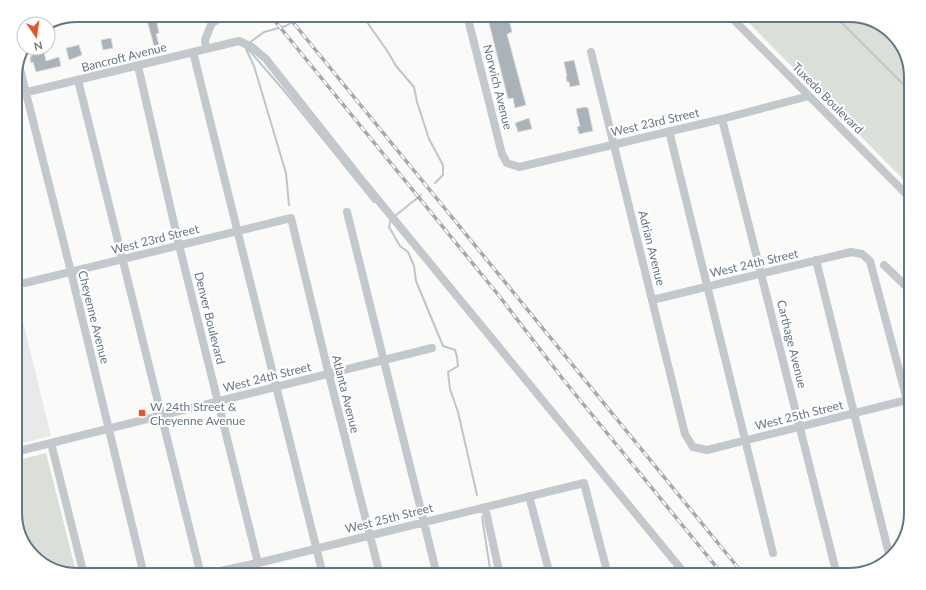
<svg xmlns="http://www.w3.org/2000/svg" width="926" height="590" font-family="Lato,sans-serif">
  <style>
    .built { fill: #e8e9e9 }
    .green { fill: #dadfd7 }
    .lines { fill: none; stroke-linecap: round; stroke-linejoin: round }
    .stream { stroke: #bbc7cb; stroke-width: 2 }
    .building { fill: #aab3b9; stroke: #dcdcda }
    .minor { stroke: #c3c8cc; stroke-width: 8 }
    .rail-casing { stroke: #a2aab0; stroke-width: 3.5 }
    .rail { stroke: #fff; stroke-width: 2; stroke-dasharray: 6; stroke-linecap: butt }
    .poi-dot { fill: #e4572e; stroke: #fff; stroke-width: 1.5 }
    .labels { text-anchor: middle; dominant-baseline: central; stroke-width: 4; stroke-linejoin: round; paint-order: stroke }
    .street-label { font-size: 12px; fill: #657683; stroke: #fff }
    .poi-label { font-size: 12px; fill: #657683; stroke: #fff; text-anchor: start }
    .rim { fill: none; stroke: #657683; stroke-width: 2 }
  </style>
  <rect width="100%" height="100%" fill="#fafaf8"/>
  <path class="built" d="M15,289L51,436L15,445Z"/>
  <path class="green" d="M741,15H849L883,25L903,46L911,73V187Z
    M46,453L77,575L43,565L23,544L15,517V461Z"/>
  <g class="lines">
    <path class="stream" d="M362,15L388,52L396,66L414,87L417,102L429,139L443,165V175L435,183
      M834,15L911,92
      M249,43L264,32L286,26L303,15
      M247,47L246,49L254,66L286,173L289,205
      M248,49L286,93L374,202
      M395,216L421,195
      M391,219L389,227L400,246L408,252L414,266L416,281L443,346L455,350L457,357L458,366L448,372L450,389L458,412L477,495
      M482,517L491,575"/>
  </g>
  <path class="building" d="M487,15H508L512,32L507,34L526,105L515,108L513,98L508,99Z
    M156,18L159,33L156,34L159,45L154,46L147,20Z
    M111,38L113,48L103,50L101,40Z
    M79,45L82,55L69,60L66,48Z
    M30,48H43L46,61L59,57L61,66L36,72L33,62L31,63L30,57L32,56Z
    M574,60L580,85L570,87L569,82H567L566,77L567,76L564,62Z
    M585,107L588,108L593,131L579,134L577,127L580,126L576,109Z
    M529,118L532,129L518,132L515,123Z"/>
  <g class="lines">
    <path class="minor" d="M467,15L502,154L507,163L519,167L722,119L809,96
      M729,15L911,199
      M212,23L226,15
      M206,49L205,40L215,15
      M193,52L323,575
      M591,52L685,434L693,447L707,450L911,399
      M19,65L71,272L144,575
      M138,66L179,245L261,575
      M78,80L201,575
      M15,95L239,41L252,47L266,59L360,178L686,575
      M722,119L837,575
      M669,131L773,553
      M347,212L437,575
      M816,260L890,558
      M884,265L911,291
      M25,283L291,218L329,375L380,575
      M652,300L851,252L862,254L870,261L911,415
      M51,443L84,575
      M15,452L432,348
      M529,496L550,575
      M485,507L500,575
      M201,575L258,563L584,483L608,575"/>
    <g class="rail-casing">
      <path id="rail" d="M270,15L500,297L562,378L723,575
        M287,15L744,575"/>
    </g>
    <use href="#rail" class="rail"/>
  </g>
  <rect class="poi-dot" x="138" y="409" width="8" height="8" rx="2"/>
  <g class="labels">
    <g class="street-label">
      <text transform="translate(124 57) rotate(-14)">Bancroft Avenue</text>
      <text transform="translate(498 87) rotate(76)">Norwich Avenue</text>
      <text transform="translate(828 98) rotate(45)">Tuxedo Boulevard</text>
      <text transform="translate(655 122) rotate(-13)">West 23rd Street</text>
      <text transform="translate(155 239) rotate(-14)">West 23rd Street</text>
      <text transform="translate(652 248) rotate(76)">Adrian Avenue</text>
      <text transform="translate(754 263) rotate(-13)">West 24th Street</text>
      <text transform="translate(94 317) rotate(76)">Cheyenne Avenue</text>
      <text transform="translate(210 318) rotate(76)">Denver Boulevard</text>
      <text transform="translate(792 344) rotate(76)">Carthage Avenue</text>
      <text transform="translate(267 377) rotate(-14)">West 24th Street</text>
      <text transform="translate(346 394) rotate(76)">Atlanta Avenue</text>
      <text transform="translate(799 415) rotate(-14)">West 25th Street</text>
      <text transform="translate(389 518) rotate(-14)">West 25th Street</text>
    </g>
    <g class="poi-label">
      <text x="150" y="406">W 24th Street &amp;<tspan x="150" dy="14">Cheyenne Avenue</tspan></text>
    </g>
  </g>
  <path d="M0 0H926V590H0ZM77 22H849A55 55 0 0 1 904 77V513A55 55 0 0 1 849 568H77A55 55 0 0 1 22 513V77A55 55 0 0 1 77 22Z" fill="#fff" fill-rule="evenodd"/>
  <path class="rim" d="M77 22H849A55 55 0 0 1 904 77V513A55 55 0 0 1 849 568H77A55 55 0 0 1 22 513V77A55 55 0 0 1 77 22Z"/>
  <g transform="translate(36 36) rotate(167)"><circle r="19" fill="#ffffff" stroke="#c1c8cd"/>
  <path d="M0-3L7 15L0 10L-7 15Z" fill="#e4572e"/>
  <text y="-6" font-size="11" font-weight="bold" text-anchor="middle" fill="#657683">N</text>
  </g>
</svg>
